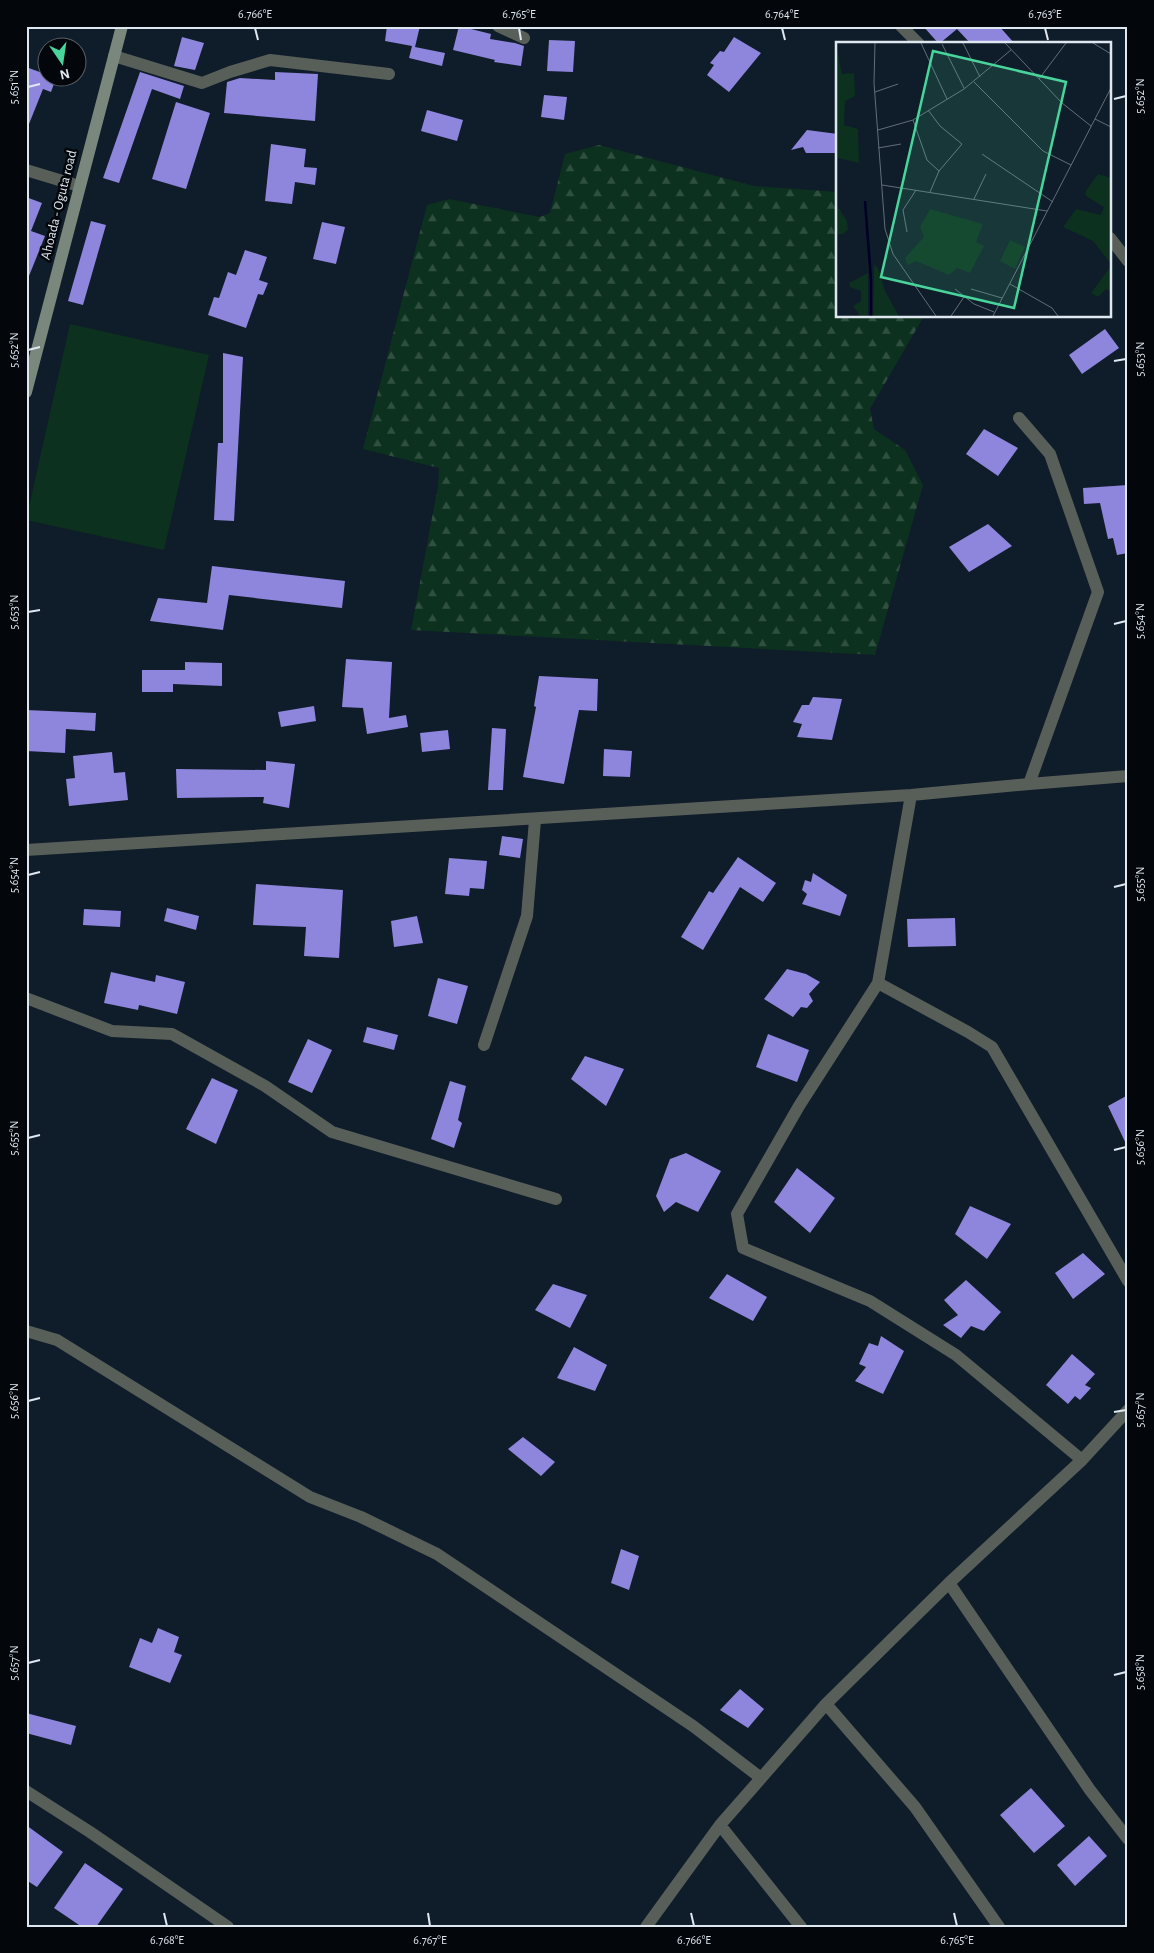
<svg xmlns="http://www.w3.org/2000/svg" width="1154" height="1953" font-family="'Alegreya Sans',sans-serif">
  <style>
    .forest { fill: url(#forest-firs) }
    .pitch { fill: #0c311e }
    .building { fill: #8e85dd }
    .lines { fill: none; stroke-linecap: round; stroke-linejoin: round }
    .minor { stroke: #585f59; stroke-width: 12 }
    .secondary { stroke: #7a877c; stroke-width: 12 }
    .ticks { fill: none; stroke: #dfe8f1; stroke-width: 2 }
    .labels { text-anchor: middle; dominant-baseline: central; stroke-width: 5; stroke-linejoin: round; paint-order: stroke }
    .street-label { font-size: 14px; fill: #dfe8f1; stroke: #03060b }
    .inset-river { fill: none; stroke: #000026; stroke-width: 2.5 }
    .inset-road { fill: none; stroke: #626e79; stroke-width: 1 }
    .view { fill: #49d49c; fill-opacity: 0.15; stroke: #49d49c; stroke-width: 2.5 }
    .inset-edge { fill: none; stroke: #dfe8f1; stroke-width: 2.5 }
    .neatline { fill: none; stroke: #dfe8f1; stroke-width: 2 }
    .ticks-label { font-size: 12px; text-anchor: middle; fill: #dfe8f1 }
  </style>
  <defs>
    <pattern id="forest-firs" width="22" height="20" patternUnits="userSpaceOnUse" patternTransform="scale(1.25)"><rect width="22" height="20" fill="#0c311e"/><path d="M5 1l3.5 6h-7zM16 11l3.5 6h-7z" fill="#2f4f3f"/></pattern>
  </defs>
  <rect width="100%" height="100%" fill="#0f1c29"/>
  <path class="forest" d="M599,145L754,186L838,192V316H924L870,409L874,429L905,450L923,485L875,655L411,630L438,486L439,468L363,449L427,205L449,199L540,217L550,213L565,154Z"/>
  <path class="pitch" d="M70,324L209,355L164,550L26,520Z"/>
  <path class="building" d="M387,26H420L415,47L445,53L442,66L409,58L412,46L385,41Z
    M459,26L491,34L490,39L515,43L524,46L521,66L494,62L495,60L453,50Z
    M923,26H999L1015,44H971L957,29L939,44Z
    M182,37L204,43L195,70L174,66Z
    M734,37L761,53L729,92L707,75L714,65L710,63L720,51L724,52Z
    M549,40L575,41L573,72L547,71Z
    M26,67L48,75V78H56L51,92L43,89L27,129Z
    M140,72L184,86L180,99L152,89L119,183L103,178Z
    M275,72L318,74L315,121L224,113L227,82L240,78L275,80Z
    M544,95L567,97L564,120L541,117Z
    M176,102L210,113L186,189L152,179Z
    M427,110L463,120L457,141L421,131Z
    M807,130L838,134V153H806L803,147L791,150Z
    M271,144L306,149L304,167L317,168L315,185L295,182L292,204L265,201Z
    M26,197L42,203L31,231L45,236L27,281Z
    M91,221L106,225L83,305L68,301Z
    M322,222L345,227L336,264L313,259Z
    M245,250L267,257L259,280L268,283L263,295L258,294L246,328L208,315L214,297L219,298L228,272L236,275Z
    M1105,329L1119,348L1082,374L1069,355Z
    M223,353L243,357L234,521L214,520L218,443H223Z
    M984,429L1018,448L998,476L966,454Z
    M1128,485V553L1117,555L1113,538L1108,539L1100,503L1084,504L1083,488Z
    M988,524L1012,546L969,572L949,547Z
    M212,566L345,581L342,608L229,595L223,630L150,621L158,598L207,603Z
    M346,659L392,662L389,718L406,715L408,727L367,734L363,708L342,707Z
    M185,662L222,663V686L173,684V692H142V670H185Z
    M539,676L598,679L597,711L579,710L564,784L523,777L536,707L534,706Z
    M813,697L842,699L832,740L797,737L802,724L793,722L802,705H809Z
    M314,706L316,721L281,727L278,712Z
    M26,710L96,713L95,731L66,729L65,753L26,751Z
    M492,728L506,729L503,790H488Z
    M448,730L450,749L422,752L420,733Z
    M604,749L632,751L630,777L603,776Z
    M112,752L114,773L125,772L128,800L69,806L66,779L75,778L73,756Z
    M266,761L295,764L289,808L263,803L264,797L177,798L176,769L266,770Z
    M502,836L523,839L520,858L499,855Z
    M738,857L776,883L763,902L740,887L703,950L681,937L709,891L713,893Z
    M449,858L487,861L484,889L470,888L469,896L445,894Z
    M813,873L847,895L840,916L802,904L807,894L802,890L805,880L811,882Z
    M256,884L343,890L339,958L304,956L306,927L253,925Z
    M167,908L199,916L196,930L164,921Z
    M84,909L121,911L120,927L83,925Z
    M417,916L423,943L394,947L391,921Z
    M955,918L956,946L908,947L907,919Z
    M787,969L806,974L820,982L809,994L813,1001L807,1008L801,1007L793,1017L764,999Z
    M111,972L155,982L156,975L185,982L177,1014L139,1005L138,1010L104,1003Z
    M438,978L468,986L457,1024L428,1016Z
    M367,1027L398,1035L394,1050L363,1042Z
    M768,1034L809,1050L797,1082L756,1067Z
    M308,1039L332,1050L312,1093L288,1082Z
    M585,1056L624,1069L606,1106L571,1079Z
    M212,1078L238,1090L216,1144L186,1129Z
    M450,1081L466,1086L458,1120L462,1123L454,1148L431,1139Z
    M1128,1095V1148L1108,1106Z
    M686,1153L721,1171L698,1212L676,1202L664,1212L656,1196L670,1159Z
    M797,1168L835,1198L810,1233L774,1202Z
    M970,1206L1011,1224L987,1259L955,1234Z
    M1083,1253L1105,1274L1073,1299L1055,1273Z
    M727,1274L767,1297L753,1321L709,1298Z
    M966,1280L1001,1312L984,1331L971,1326L961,1338L943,1325L958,1315L944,1300Z
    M553,1284L587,1295L570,1328L535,1310Z
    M881,1336L904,1351L883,1394L855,1381L866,1367L859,1364L869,1343L878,1346Z
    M574,1347L607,1365L595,1391L557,1378Z
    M1072,1354L1095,1374L1085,1385L1091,1388L1080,1400L1075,1396L1068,1404L1046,1385Z
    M523,1437L555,1462L541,1476L508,1449Z
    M621,1549L639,1556L629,1590L611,1583Z
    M158,1628L179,1637L174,1652L182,1655L170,1683L129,1667L140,1638L152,1643Z
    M740,1689L764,1709L748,1728L720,1710Z
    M26,1713L76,1726L71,1745L26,1733Z
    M1031,1788L1065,1826L1034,1853L1000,1815Z
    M26,1825L63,1852L37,1887L26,1880Z
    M1089,1836L1107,1856L1075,1886L1057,1865Z
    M85,1863L123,1889L96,1927H82L54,1908Z"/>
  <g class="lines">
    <path class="minor" d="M498,26L524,38
      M901,26L919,44
      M114,56L202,83L230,72L270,60L389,74
      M26,170L79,186
      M1110,238L1128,261
      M1019,418L1050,454L1098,592L1029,784
      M911,795L878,983L799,1106L737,1214L743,1248L870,1301L956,1355L1082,1460
      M26,850L911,795L1029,784L1128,776
      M878,983L968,1032L992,1047L1128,1281
      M26,998L112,1031L172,1034L265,1086L332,1132L556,1199
      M484,1045L527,916L535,820
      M26,1331L57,1340L310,1497L361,1517L437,1554L693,1726L761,1778
      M949,1583L1090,1790L1128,1839
      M826,1704L915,1807L999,1927
      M26,1791L90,1832L228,1927
      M720,1825L801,1927
      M646,1927L720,1825L826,1704L949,1583L1082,1460L1128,1410"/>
    <path class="secondary" d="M26,392L122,26"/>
  </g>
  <path class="ticks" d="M255,28L258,40M519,28L521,40M782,28L785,40M1045,28L1048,40M28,87L40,84M1114,99L1126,96M28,350L40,347M1114,361L1126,359M28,612L40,610M1114,624L1126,621M28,875L40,872M1114,887L1126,884M28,1138L40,1135M1114,1150L1126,1147M28,1401L40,1398M1114,1412L1126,1410M28,1663L40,1660M1114,1675L1126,1672M164,1913L167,1926M428,1913L430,1926M691,1913L694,1926M954,1913L957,1926"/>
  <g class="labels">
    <g class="street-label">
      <text transform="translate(59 205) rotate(-76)">Ahoada - Oguta road</text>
    </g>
  </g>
  <g transform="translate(836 42)">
    <rect width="275" height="275" fill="#0f1c29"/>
    <path d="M0,2L6,32L18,31L19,54L9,59L8,83L22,87L23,121L2,116L0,132ZM262,132L275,136V222L257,199L227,185L240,167L265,173L268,165L250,154L249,150ZM0,162L11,179L12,188L7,192H0ZM94,167L147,182L140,200L148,204L134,231L121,226L113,233L80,219L72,223L70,220L69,216L88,195L84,185ZM38,223L42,226L49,249L63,274H37ZM275,224V250L270,247L262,255L255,251ZM32,231V274H24L17,264L25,259V249L14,245L13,241Z" fill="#0c311e"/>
    <path d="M174,198L189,205L179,227L164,219Z" fill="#0c311e"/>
    <path class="inset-river" d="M29,159L35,237V274"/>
    <path class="inset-road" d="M39,1L38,41L49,187L57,212L100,274M85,1L111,57M127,1L144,35M169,1L226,61L255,84M257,1L275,12M106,2L128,46M203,37L230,1M138,40L207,109L235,123M39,50L62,42M92,68L104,84L126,102L103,129L94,150M259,77L275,85M77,78L91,118L103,129M42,88L77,78L128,47L175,8M42,106L65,102M146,112L217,160M46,143L211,169M138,157L150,132M71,190L67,168L80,148M174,242L216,266L222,274M119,247L138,262L158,270M135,247L166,256M115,274L128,255M157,274L275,46"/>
    <path class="view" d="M97,9L230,40L178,266L45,235Z"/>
    <rect width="275" height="275" class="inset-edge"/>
  </g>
  <rect width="1154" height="1953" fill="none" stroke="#03060b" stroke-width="55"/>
  <g transform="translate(62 62) rotate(167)"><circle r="24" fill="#03060b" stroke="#5b6067"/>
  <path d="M0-4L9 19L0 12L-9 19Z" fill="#49d49c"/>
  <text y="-8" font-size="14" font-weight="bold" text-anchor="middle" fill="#dfe8f1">N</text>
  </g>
  <rect x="28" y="28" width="1098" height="1898" class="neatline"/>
  <g class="ticks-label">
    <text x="255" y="18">6.766°E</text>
    <text x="519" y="18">6.765°E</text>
    <text x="782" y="18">6.764°E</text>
    <text x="1045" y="18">6.763°E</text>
    <text transform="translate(14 87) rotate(-90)" y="4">5.651°N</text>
    <text transform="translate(1140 96) rotate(-90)" y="4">5.652°N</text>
    <text transform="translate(14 350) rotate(-90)" y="4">5.652°N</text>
    <text transform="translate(1140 359) rotate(-90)" y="4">5.653°N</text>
    <text transform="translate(14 612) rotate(-90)" y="4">5.653°N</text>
    <text transform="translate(1140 621) rotate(-90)" y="4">5.654°N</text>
    <text transform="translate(14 875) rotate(-90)" y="4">5.654°N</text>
    <text transform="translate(1140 884) rotate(-90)" y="4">5.655°N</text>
    <text transform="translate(14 1138) rotate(-90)" y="4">5.655°N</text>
    <text transform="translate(1140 1147) rotate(-90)" y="4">5.656°N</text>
    <text transform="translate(14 1401) rotate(-90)" y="4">5.656°N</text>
    <text transform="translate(1140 1410) rotate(-90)" y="4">5.657°N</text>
    <text transform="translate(14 1663) rotate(-90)" y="4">5.657°N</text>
    <text transform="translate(1140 1672) rotate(-90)" y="4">5.658°N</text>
    <text x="167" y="1944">6.768°E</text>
    <text x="430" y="1944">6.767°E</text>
    <text x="694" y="1944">6.766°E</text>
    <text x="957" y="1944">6.765°E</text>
  </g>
</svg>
